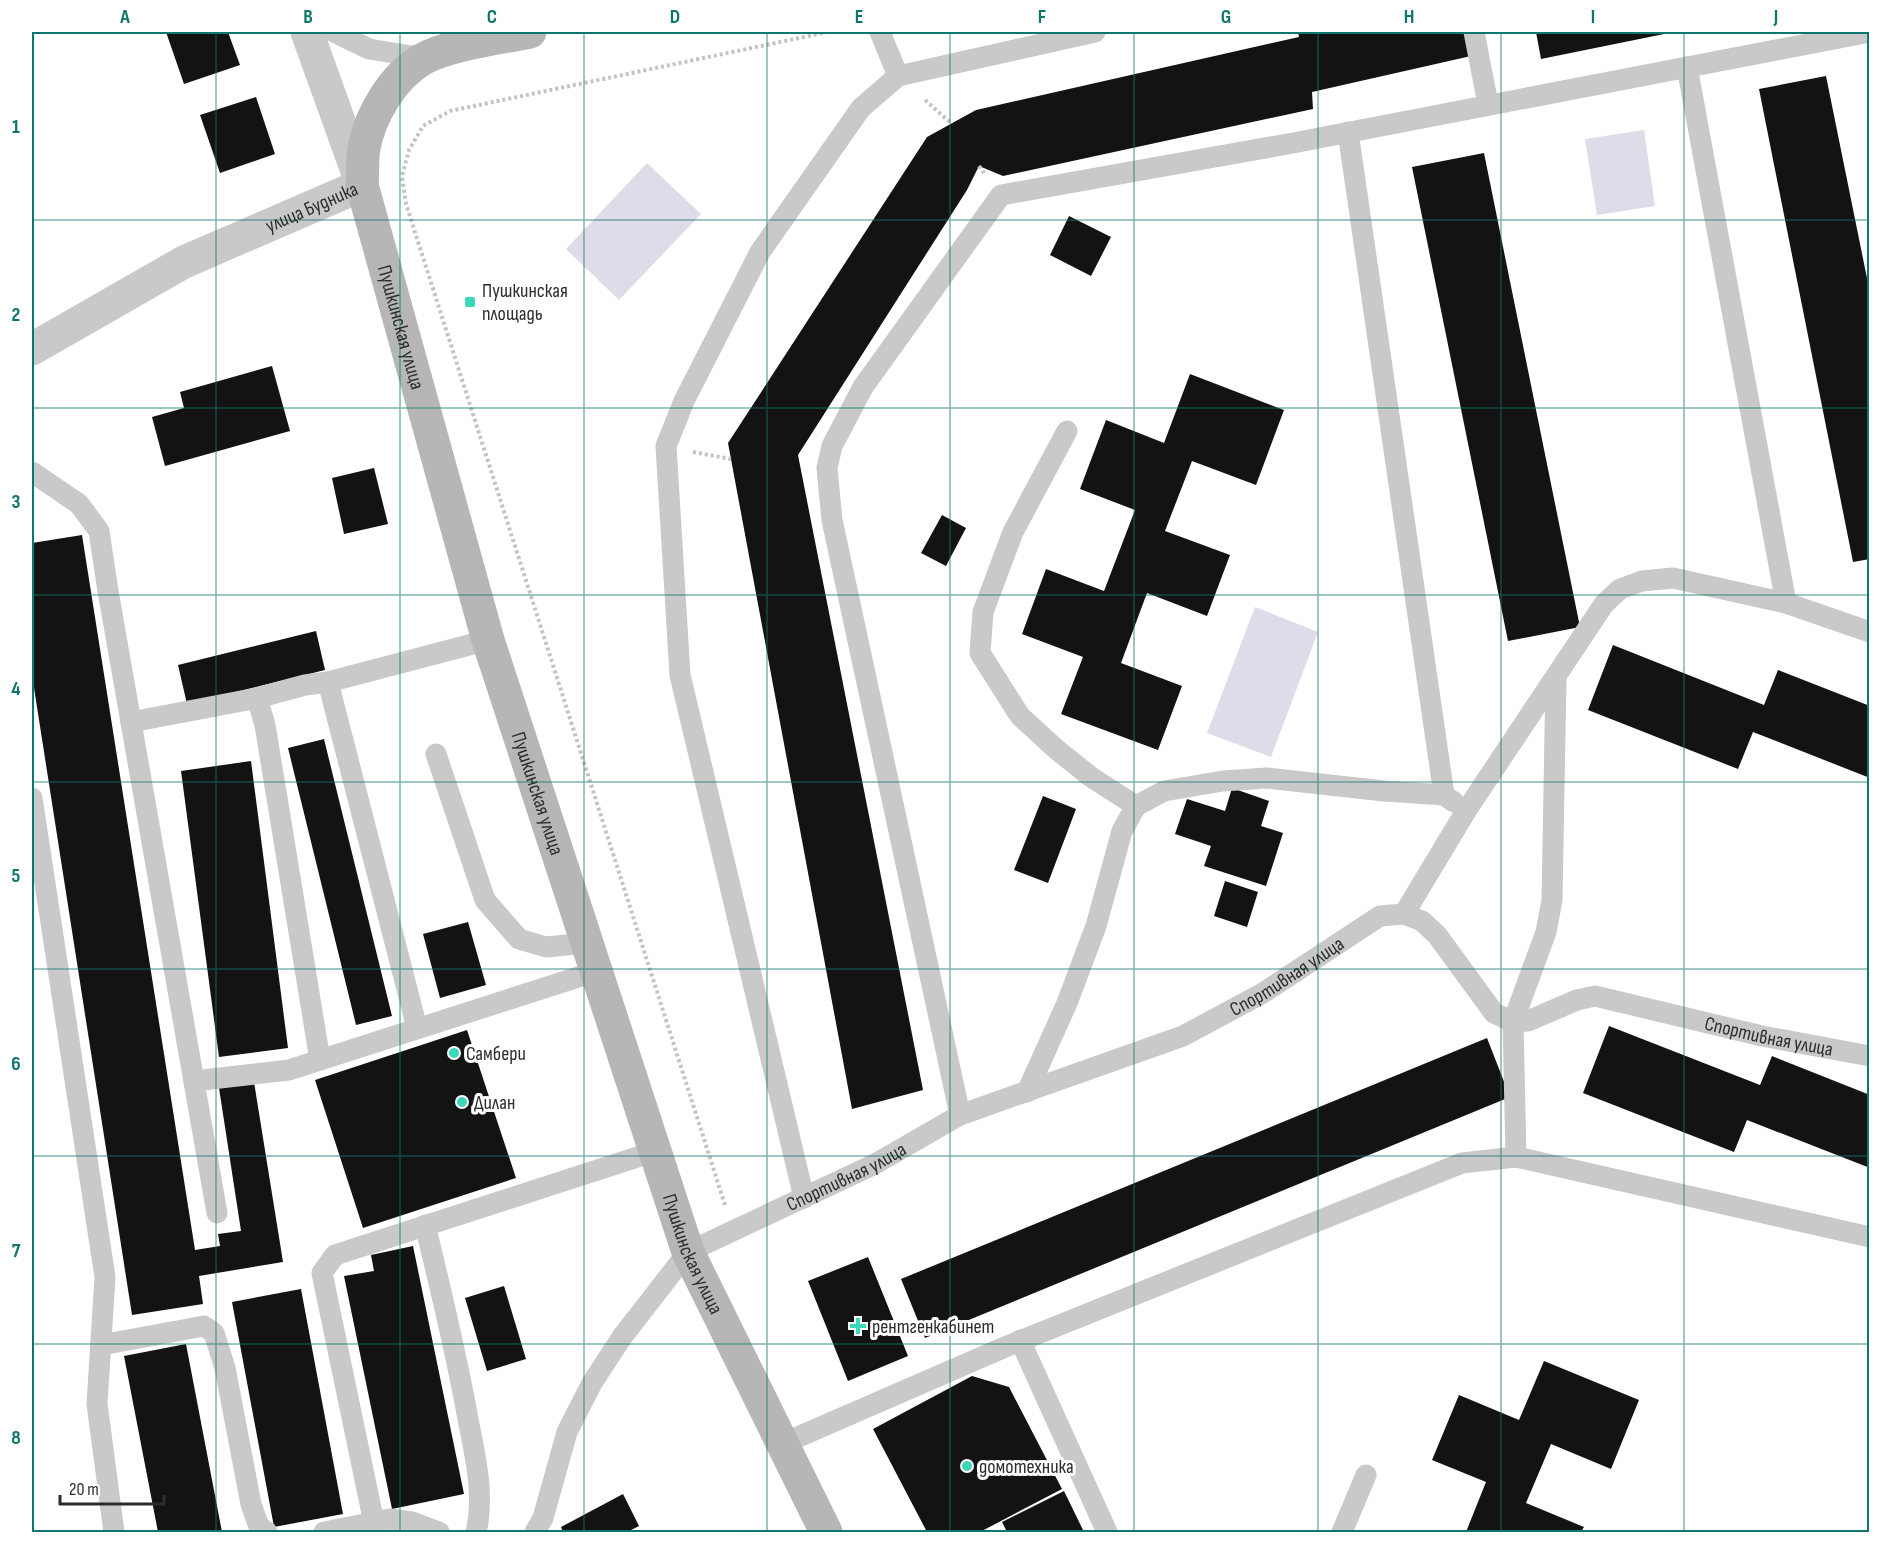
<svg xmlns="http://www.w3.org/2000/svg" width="1901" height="1564" font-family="'Sofia Sans Condensed',sans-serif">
<rect width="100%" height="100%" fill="#fff"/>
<!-- green -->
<path fill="#e0dbe9" d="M 1644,130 L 1655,206 L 1597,215 L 1585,139 Z
M 647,163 L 701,214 L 619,300 L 566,249 Z
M 1255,607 L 1318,632 L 1271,757 L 1207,733 Z"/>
<!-- building -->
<path fill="#131313" d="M 166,32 L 228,32 L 240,65 L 184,84 Z
M 1298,32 L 1465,32 L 1471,56 L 1312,92 L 1313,109 L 1003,176 L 979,166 L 967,190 L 798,455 L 923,1090 L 852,1109 L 728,443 L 927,137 L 976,110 L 1299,37 Z
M 1536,32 L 1669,32 L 1669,33 L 1541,59 Z
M 1826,76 L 1870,293 L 1870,559 L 1853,562 L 1759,89 Z
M 256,97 L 275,154 L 220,173 L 200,115 Z
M 1484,153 L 1580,627 L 1508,641 L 1412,167 Z
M 1069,216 L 1111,237 L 1091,276 L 1050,255 Z
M 272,366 L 290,431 L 165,466 L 152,417 L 184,408 L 180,392 Z
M 1190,374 L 1284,410 L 1256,485 L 1192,461 L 1165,531 L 1230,555 L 1207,616 L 1147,593 L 1121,663 L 1182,686 L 1158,750 L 1061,714 L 1083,657 L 1022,634 L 1046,569 L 1104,591 L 1135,510 L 1080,489 L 1106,420 L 1164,443 Z
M 374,468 L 388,524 L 344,534 L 332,478 Z
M 942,515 L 966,528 L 946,566 L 921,553 Z
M 82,535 L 195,1250 L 220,1246 L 218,1234 L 241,1231 L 219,1088 L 254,1082 L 283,1262 L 199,1276 L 203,1304 L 132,1315 L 32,675 L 32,543 Z
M 316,631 L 325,670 L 187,704 L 178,665 Z
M 1613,645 L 1764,705 L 1778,670 L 1870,706 L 1870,778 L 1753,732 L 1738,769 L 1588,710 Z
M 324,739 L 392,1016 L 356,1025 L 288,748 Z
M 251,761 L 288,1048 L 219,1057 L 181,771 Z
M 1232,788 L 1269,801 L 1261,826 L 1283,833 L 1266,886 L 1204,866 L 1211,846 L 1175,834 L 1187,799 L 1225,811 Z
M 1043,796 L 1076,809 L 1048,883 L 1014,870 Z
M 1225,881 L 1258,892 L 1247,927 L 1214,916 Z
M 468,922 L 486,985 L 440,998 L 423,934 Z
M 1609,1026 L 1760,1085 L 1772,1056 L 1870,1095 L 1870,1168 L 1747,1120 L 1734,1152 L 1583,1093 Z
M 467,1030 L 516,1178 L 363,1228 L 315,1080 Z
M 1487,1038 L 1510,1097 L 925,1338 L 901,1279 Z
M 413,1246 L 464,1494 L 392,1509 L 344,1276 L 374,1271 L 371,1255 Z
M 868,1257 L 908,1356 L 848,1381 L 808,1281 Z
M 504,1286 L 526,1359 L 487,1371 L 465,1298 Z
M 301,1289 L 343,1514 L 274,1527 L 232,1302 Z
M 186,1344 L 222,1532 L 158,1532 L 124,1356 Z
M 1544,1361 L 1639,1400 L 1611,1469 L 1551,1444 L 1526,1503 L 1584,1527 L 1581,1532 L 1466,1532 L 1486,1482 L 1432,1460 L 1459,1395 L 1519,1420 Z
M 972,1376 L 1009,1387 L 1062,1489 L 980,1532 L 927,1532 L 873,1429 Z
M 1064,1491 L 1084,1532 L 1007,1532 L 1002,1522 Z
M 623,1494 L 639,1526 L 627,1532 L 563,1532 L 561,1527 Z"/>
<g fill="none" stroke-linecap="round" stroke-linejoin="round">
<!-- path -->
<path stroke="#c3c3c3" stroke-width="4" stroke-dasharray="3 3" stroke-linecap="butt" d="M 925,100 L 951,123
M 979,166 L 984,173
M 693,452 L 731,459
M 725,1205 L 406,204 L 402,176 L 409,150 L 423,126 L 450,111 L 828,32"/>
<!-- service -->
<g stroke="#c9c9c9" stroke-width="21">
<path d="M 334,32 L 369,49 L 424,58"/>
<path d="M 1474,32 L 1488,104"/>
<path d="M 1687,67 L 1786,603"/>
<path d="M 898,76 L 1095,32"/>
<path d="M 1348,132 L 1444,795"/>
<path d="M 32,472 L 79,504 L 99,531 L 108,591 L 217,1213"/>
<path d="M 328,682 L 417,1028"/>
<path d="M 131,722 L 257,698"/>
<path d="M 436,754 L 485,900 L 519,939 L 546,947 L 587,943"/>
<path d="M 32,798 L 105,1277 L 97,1404 L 114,1532"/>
<path d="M 1136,806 L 1164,791 L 1223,781 L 1267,778 L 1384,791 L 1444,795 L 1454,802"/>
<path d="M 1404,914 L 1466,811 L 1604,604 L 1620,589 L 1642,581 L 1673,578 L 1786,603 L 1870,632"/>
<path d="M 320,1060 L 265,725 L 257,698 L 305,685 L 328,682 L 488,640"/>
<path d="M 194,1081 L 289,1070 L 597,971"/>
<path d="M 1027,1092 L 1067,1003 L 1096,926 L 1122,831 L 1136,806 L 1091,777 L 1056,749 L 1020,716 L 980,653 L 983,612 L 1013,532 L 1067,431"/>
<path d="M 960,1115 L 832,520 L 827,468 L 832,446 L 863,387 L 1001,195 L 1293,143 L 1870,32"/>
<path d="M 1516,1157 L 1513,1022 L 1546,932 L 1552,900 L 1556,678"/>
<path d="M 804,1198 L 680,675 L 666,446 L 684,401 L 760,252 L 861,108 L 898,76 L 880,32"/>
<path d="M 425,1225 C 441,1290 456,1353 468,1419 C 475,1455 485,1496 476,1532"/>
<path d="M 1020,1340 L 1107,1532"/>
<path d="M 101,1345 L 204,1326 L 214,1333 L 225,1368 L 251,1504 L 259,1527 L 267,1532"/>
<path d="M 782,1444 L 1005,1347 L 1462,1163 L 1516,1157 L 1870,1237"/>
<path d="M 374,1523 L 322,1273 L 335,1255 L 656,1151"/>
<path d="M 324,1532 L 390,1519 L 412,1522 L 439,1532"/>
<path id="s1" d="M 535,1532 L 543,1518 L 567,1432 L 592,1383 L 622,1337 L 688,1252 L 875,1164 L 960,1115 L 1183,1036 L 1263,993 L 1380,916 L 1404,914 L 1422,921 L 1437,935 L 1494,1013 L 1513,1022 L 1528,1021 L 1577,1000 L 1595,996 L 1762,1036 L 1870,1056"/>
<path d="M 1342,1532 L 1366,1475"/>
</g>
<!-- minor -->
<path stroke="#c9c9c9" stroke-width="33" d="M 307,32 L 362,185"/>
<!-- tertiary -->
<path stroke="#c9c9c9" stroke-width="33" id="s2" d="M 32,349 L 184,262 L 362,185"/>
<!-- secondary -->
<path stroke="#b6b6b6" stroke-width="33" id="s3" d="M 530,32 C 501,38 447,45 423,59 C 393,76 370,115 364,148 C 362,160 363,173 362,185 L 488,640 L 688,1252 L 826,1532"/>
</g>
<!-- grid -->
<path fill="none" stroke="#0f766e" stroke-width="1.5" stroke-opacity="0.55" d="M 216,32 L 216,1532M 400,32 L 400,1532M 584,32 L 584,1532M 767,32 L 767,1532M 950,32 L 950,1532M 1134,32 L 1134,1532M 1318,32 L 1318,1532M 1501,32 L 1501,1532M 1684,32 L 1684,1532M 32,220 L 1870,220M 32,408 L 1870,408M 32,595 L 1870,595M 32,782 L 1870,782M 32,969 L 1870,969M 32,1156 L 1870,1156M 32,1344 L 1870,1344"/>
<!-- markers -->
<g fill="#3ad8b8" stroke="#fff" stroke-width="2">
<rect x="464" y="296" width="12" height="12" rx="3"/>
<circle cx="454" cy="1053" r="6"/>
<circle cx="462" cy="1102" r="6"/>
<path d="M855 1317h6v6h6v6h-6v6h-6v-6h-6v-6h6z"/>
<circle cx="967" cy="1466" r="6"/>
</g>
<g text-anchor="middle" stroke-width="6" stroke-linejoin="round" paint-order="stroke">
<!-- street labels -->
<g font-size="20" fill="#2c2c2c" stroke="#fff">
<text dy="7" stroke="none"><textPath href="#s2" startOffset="314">улица Будника</textPath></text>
<text dy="7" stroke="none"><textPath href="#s3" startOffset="405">Пушкинская улица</textPath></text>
<text dy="7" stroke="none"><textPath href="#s3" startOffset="891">Пушкинская улица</textPath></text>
<text dy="7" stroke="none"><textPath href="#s1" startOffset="984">Спортивная улица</textPath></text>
<text dy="7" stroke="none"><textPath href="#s1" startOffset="1542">Спортивная улица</textPath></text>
<text dy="7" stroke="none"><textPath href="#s1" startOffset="498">Спортивная улица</textPath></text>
<text dy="7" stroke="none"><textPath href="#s3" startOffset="1377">Пушкинская улица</textPath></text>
</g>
<!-- poi labels -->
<g font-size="20" fill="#2c2c2c" stroke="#fff" text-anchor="start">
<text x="482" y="297">Пушкинская<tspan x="482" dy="23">площадь</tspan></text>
<text x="466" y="1060">Самбери</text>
<text x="474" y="1109">Дилан</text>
<text x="872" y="1333">рентгенкабинет</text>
<text x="979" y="1473">домотехника</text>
</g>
</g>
<!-- border -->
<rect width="1901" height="1564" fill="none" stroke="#ffffff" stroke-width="66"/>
<!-- scale -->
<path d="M60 1495v9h104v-9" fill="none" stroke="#2c2c2c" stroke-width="3"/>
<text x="69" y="1495" font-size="18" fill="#2c2c2c" stroke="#ffffff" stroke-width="4.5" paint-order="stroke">20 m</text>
<rect x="33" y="33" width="1835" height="1498" fill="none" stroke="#0f766e" stroke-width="2"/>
<g font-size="20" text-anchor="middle" font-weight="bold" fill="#0f766e">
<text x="125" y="23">A</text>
<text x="308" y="23">B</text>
<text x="492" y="23">C</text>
<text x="675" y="23">D</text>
<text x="859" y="23">E</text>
<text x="1042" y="23">F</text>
<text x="1226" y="23">G</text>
<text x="1409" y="23">H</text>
<text x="1593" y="23">I</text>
<text x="1776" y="23">J</text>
<text x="16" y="133">1</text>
<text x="16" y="321">2</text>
<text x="16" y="508">3</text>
<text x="16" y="695">4</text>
<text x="16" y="882">5</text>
<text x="16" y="1070">6</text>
<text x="16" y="1257">7</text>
<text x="16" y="1444">8</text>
</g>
</svg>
